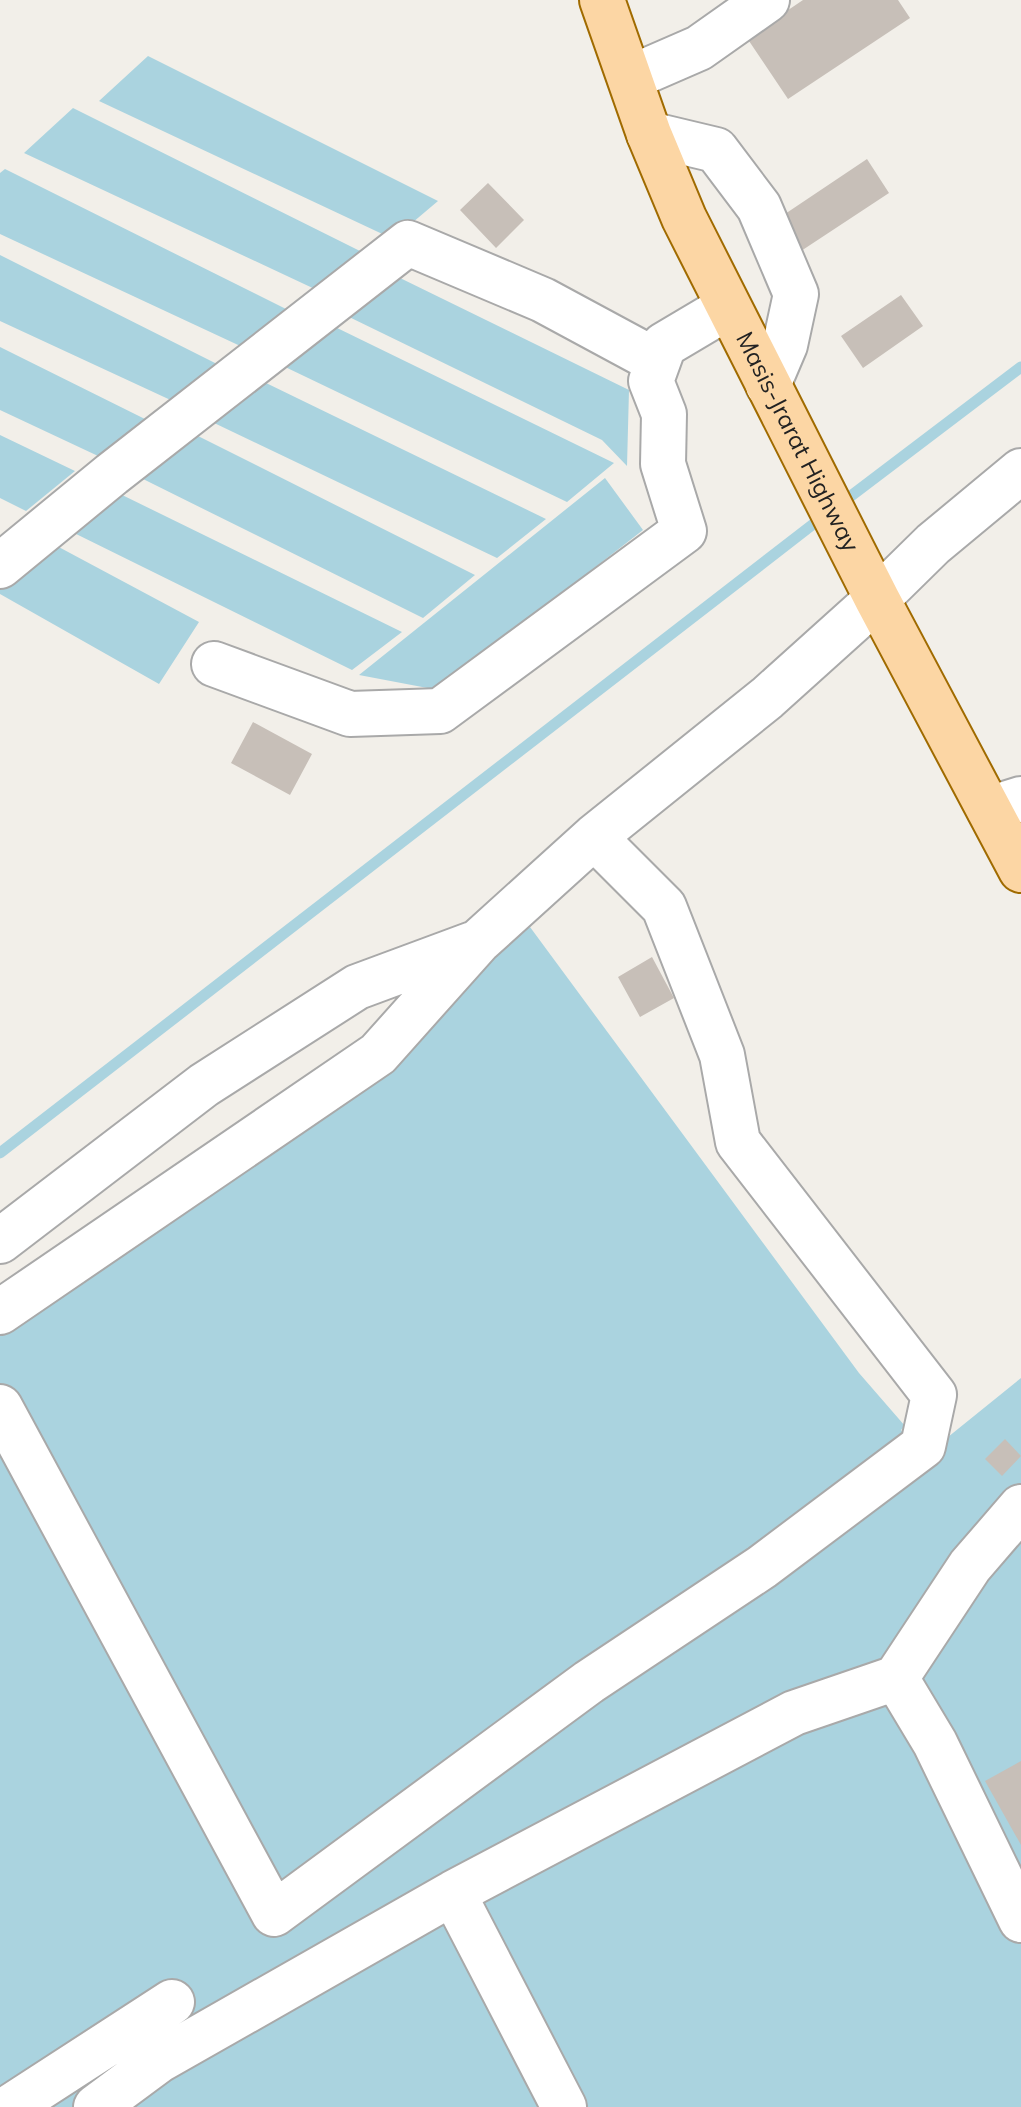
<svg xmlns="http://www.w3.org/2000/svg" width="1021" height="2107" font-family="Mulish,sans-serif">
<rect width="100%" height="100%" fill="#f2efe9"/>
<!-- water -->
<path fill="#aad3df" d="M 148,56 L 438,201 L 393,239 L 99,101 Z
M 73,108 L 364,253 L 319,291 L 24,153 Z
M 5,169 L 296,314 L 251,351 L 0,234 L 0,173 Z
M 0,255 L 221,366 L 177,403 L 0,321 Z
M 398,277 L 629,390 L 627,466 L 602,440 L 345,315 Z
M 331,325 L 614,463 L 567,502 L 281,365 Z
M 0,347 L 157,425 L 113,463 L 0,410 Z
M 264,382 L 546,519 L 497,558 L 210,421 Z
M 194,434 L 475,575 L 423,618 L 137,476 Z
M 0,435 L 75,471 L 26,511 L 0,498 Z
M 605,478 L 643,530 L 438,690 L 359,675 Z
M 114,491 L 402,632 L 352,670 L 68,530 Z
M 55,545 L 199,622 L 159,684 L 0,594 L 0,588 Z
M 530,927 L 859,1373 L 905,1426 L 901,1430 L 922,1458 L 1021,1378 L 1021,2107 L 0,2107 L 0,1302 Z"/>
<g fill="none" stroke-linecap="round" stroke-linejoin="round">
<!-- stream -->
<path stroke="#aad3df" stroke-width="11" d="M 839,505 L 1021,367
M 0,1153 L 825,515"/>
</g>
<!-- building -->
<path fill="#c7bfb8" d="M 803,0 L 898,0 L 910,18 L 788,99 L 747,38 Z
M 867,159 L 889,193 L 801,251 L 779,218 Z
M 488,183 L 524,220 L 496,248 L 460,210 Z
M 901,295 L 923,326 L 863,368 L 841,336 Z
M 253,722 L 312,754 L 290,795 L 231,763 Z
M 652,957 L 674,998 L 640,1017 L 618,977 Z
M 1005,1439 L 1021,1456 L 1002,1476 L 985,1459 Z
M 1021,1761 L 1021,1845 L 985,1781 Z"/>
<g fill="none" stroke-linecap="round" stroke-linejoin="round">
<!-- minor casing -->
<g stroke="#a9a9a9" stroke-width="48">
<path id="minor" d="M 630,78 L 699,48 L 767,0
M 649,134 L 716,150 L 759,207 L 796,294 L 785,345 L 768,385
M 0,566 L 112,474 L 408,243 L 543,300 L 658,362
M 214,664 L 350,714 L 440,711 L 684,531 L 663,464 L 664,414 L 651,381 L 664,345 L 728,307
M 989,809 L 1021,799
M 0,1241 L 204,1085 L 357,987 L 473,944
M 0,1312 L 378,1054 L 478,942 L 594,837 L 767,698 L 877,599 L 933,544 L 1021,471
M 0,1407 L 274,1914 L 589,1682 L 762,1567 L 923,1446 L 934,1395 L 738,1142 L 722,1055 L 664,907 L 594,837
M 1021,1507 L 970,1566 L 896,1678 L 935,1743 L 1021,1920
M 453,1893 L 564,2107
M 10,2107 L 172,2002
M 96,2107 L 158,2061 L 453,1893 L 794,1713 L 896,1678"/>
</g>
<!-- major casing -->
<g stroke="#a06b00" stroke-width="48">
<g id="major">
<path id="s1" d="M 602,0 L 649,134 L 684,218 L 877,599 L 1021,870"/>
</g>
</g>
<!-- minor -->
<use href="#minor" stroke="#fff" stroke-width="44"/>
<!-- major -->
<use href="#major" stroke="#fcd6a4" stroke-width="44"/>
</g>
<g text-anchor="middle" stroke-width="6" stroke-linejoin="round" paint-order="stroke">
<!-- street labels -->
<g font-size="24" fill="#222" stroke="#fff">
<text dy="8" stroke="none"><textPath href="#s1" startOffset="484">Masis-Jrarat Highway</textPath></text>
</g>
</g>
</svg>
